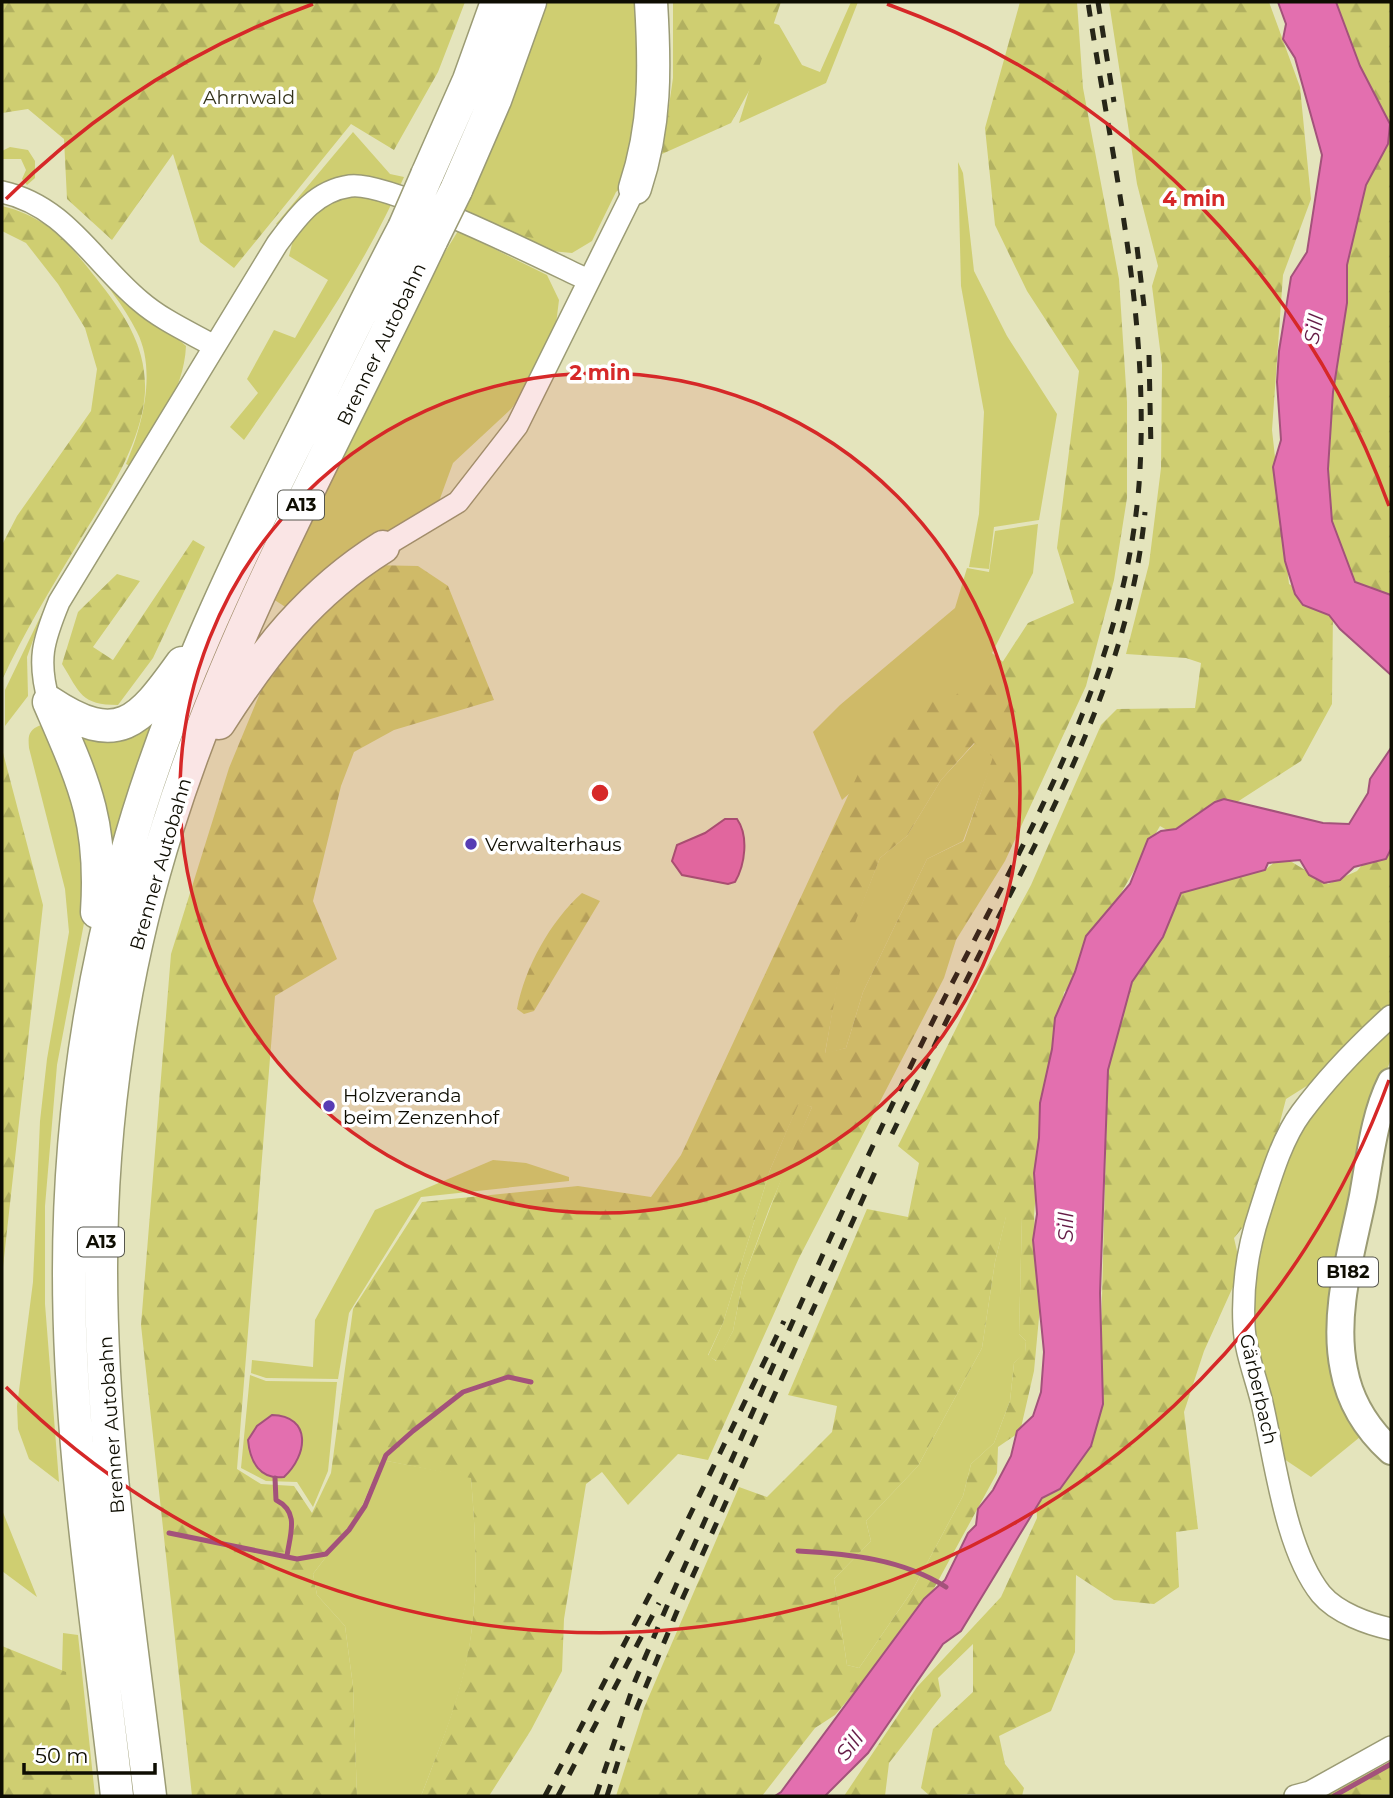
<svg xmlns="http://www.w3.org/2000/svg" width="1393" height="1798" font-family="Montserrat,sans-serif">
<defs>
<pattern id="forest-firs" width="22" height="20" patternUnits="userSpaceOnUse" patternTransform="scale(1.75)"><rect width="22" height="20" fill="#cfce71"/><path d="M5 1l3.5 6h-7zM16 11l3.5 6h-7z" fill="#b1b060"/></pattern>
</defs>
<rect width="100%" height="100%" fill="#e4e4bc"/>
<!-- grass -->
<path fill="#cfce71" d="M 544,2 L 667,2 L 664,123 L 627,183 L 616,192 L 592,241 L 572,253 L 551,251 L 462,215 Z
M 851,2 L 858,2 L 826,83 L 739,123 L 770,22 L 779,25 L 802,65 L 820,72 Z
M 353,132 L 390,174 L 404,177 C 362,272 303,355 244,440 L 230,427 L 258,393 L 247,379 L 274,330 L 295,338 L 328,280 L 289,256 L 294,236 L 276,224 Z
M 10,147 L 28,150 L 35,161 L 35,178 L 27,185 L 22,179 L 26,170 L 21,159 L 2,159 L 2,151 Z
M 958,162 L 963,173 L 974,271 L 1007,336 L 1057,414 L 1039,520 L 994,527 L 989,569 L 969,567 L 979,514 L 984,412 L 961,286 Z
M 458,231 L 547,275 L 559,300 L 556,324 L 543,355 L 530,384 L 511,409 L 453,463 L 438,504 L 290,610 L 270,597 L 432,273 Z
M 88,260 L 186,346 C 184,392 154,429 130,466 L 126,464 C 142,427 157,371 137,332 C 124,306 105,283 88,260 Z
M 1038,524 L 1033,573 L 992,653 L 1008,666 L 968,728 L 904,745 L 842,800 L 813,732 L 840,705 L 955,608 L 967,568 L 989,572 L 995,531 Z
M 45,607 L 27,657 L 28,696 L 5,726 L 5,690 Z
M 160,708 L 106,882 L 64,720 Z
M 41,725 L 51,730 L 75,779 L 89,897 L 57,1065 L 45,1206 L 45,1304 L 59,1482 L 29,1459 L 18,1429 L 17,1406 L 33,1282 L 40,1121 L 47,1059 L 69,932 L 65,889 L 29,748 C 28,736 28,730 41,725 Z
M 975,743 L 994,757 L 963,841 L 927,859 L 863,992 L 846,1048 L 825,1054 L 842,954 L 880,858 L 907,836 L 941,780 Z
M 1391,1020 L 1391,1059 L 1372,1109 L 1343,1246 L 1360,1437 L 1311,1477 L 1278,1455 L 1249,1334 L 1256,1242 L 1295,1131 Z
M 799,1102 L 812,1107 L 769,1209 L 743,1280 L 733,1331 L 717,1361 L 708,1356 L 723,1323 L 770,1170 Z
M 493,1160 L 526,1163 L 569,1177 L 569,1181 L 421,1197 L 349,1313 L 338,1379 L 266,1378 L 251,1373 L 252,1360 L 313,1367 L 315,1320 L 375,1210 Z
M 1006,1216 L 1022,1217 L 1019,1334 L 1026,1341 L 1025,1353 L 1014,1363 L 1010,1401 L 994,1443 L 971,1464 L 963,1496 L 912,1591 L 859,1668 L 847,1665 L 834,1579 L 871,1541 L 866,1521 L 918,1466 L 982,1348 L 995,1262 Z
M 250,1375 L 266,1381 L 337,1382 L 328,1471 L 313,1507 L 297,1482 L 266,1481 L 241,1468 Z
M 382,1460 L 471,1477 C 475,1527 478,1577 472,1627 C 466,1686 442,1742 421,1796 L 357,1796 L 353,1686 L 345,1626 L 317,1595 L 313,1574 L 358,1515 Z
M 2,1510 L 37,1597 L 2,1571 Z
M 63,1633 L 78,1635 L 95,1796 L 75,1796 L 62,1671 Z"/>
<!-- forest -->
<path fill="url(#forest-firs)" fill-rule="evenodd" d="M 2,2 L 465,2 L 438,72 L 394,150 L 351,124 L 234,268 L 200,242 L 173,154 L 112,240 L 67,199 L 64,139 L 28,109 L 2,113 Z
M 673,2 L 781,2 L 754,82 L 731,123 L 662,154 L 673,78 Z
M 1020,2 L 1077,2 L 1083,88 L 1119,279 L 1127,402 L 1127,498 L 1114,580 L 1086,686 L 1005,861 L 956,940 L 944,978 L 799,1258 L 708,1460 L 678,1454 L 628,1505 L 602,1472 L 586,1484 L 564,1619 L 562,1671 L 531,1730 L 489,1796 L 421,1796 C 442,1742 465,1686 472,1627 C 478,1577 475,1527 471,1478 L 382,1460 L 358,1515 L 313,1574 L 317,1595 L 345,1626 L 353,1686 L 357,1796 L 192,1796 L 141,1325 L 171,954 L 229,768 L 284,635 L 371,565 L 418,566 L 448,586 L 494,700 L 394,730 L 354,752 L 341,786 L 313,901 L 337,959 L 275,996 L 237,1469 L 261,1484 L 294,1486 L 312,1513 L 331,1473 L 353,1309 L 422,1202 L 578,1186 L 651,1197 L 681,1155 L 865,759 L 927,698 L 946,705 L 959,692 L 987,686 L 1028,623 L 1074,603 L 1057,548 L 1079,371 L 1027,291 L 995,225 L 985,128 ZM 974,743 L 993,757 L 964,841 L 927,859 L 863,992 L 846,1048 L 825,1053 L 843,954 L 880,858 L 907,836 L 941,780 ZM 799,1103 L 812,1107 L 786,1166 L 743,1280 L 733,1331 L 716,1361 L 708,1355 L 723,1323 L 770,1170 Z
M 1109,2 L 1269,2 L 1300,87 L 1311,199 L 1283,275 L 1272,430 L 1289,584 L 1333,608 L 1332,704 L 1301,761 L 1234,804 L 1174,834 L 1160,826 L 1121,893 L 1093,966 L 1064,992 L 1043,1105 L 1034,1216 L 1041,1296 L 1034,1371 L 1020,1432 L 998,1447 L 997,1473 L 926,1603 L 896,1644 L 835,1715 L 815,1728 L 762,1796 L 616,1796 L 644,1708 L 739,1487 L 767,1497 L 832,1432 L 837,1406 L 788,1395 L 867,1209 L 908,1217 L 919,1163 L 898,1146 L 982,976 L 1031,885 L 1101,725 L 1117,709 L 1195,708 L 1201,663 L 1186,658 L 1126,654 L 1149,564 L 1161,468 L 1162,365 L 1152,286 L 1158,266 L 1137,184 ZM 1006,1217 L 1022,1217 L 1019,1334 L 1026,1341 L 1025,1352 L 1014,1363 L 1010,1401 L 994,1443 L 971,1464 L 963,1496 L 912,1591 L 859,1668 L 847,1665 L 834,1579 L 871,1541 L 866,1521 L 918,1466 L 982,1348 L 995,1262 Z
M 1330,2 L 1391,2 L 1391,595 L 1355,582 L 1332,521 L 1328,469 L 1333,392 L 1347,303 Z
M 479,183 L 494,184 L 507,193 L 539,230 L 540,239 L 516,235 L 468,208 Z
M 2,206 C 47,217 68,242 96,278 C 123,312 147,346 145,392 C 142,447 101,504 74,550 C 48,593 23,635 2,680 L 2,545 L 17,516 L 91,411 L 97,369 L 85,328 L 58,284 L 26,243 L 2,231 Z
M 193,540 L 205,547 L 153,658 L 118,705 C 81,705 80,693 62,664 L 78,612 L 117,574 L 140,581 L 93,647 L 113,660 Z
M 2,749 L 43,905 L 2,1276 Z
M 1391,831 L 1391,1008 L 1313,1082 L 1286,1099 L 1257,1210 L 1234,1238 L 1241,1269 L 1204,1351 L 1184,1412 L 1198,1529 L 1176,1532 L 1179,1587 L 1154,1604 L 1114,1600 L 1076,1575 L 1075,1652 L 1051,1711 L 999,1736 L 1005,1764 L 1024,1788 L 1022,1796 L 971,1794 L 930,1796 L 921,1788 L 933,1729 L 973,1692 L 973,1644 L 938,1678 L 941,1696 L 889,1763 L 885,1796 L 844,1796 L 917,1687 L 1001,1597 L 1037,1518 L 1035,1481 L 1100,1372 L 1108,1070 L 1132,982 L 1152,937 L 1163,937 L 1181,892 L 1265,870 L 1282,856 L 1328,884 L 1357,871 Z
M 582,893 L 600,901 L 534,1011 L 524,1014 L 517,1009 C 525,967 550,922 582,893 Z
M 2,1646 L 66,1672 L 79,1796 L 2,1796 Z
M 1391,1761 L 1391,1794 L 1326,1796 Z"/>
<!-- water -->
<path fill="#e36faf" stroke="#a3527b" stroke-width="2" d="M 1278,2 L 1336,2 L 1360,66 L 1390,124 L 1388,144 L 1366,185 L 1347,265 L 1347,303 L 1333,392 L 1328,469 L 1332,521 L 1355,582 L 1391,595 L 1391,675 L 1340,629 L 1329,615 L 1303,605 L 1295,594 L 1285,561 L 1273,467 L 1281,440 L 1277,382 L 1279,351 L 1291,277 L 1307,252 L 1322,155 L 1295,58 L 1283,39 L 1286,24 Z
M 1391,748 L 1391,849 L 1386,859 L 1354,867 L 1340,880 L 1324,883 L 1309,875 L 1300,860 L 1268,863 L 1265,870 L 1181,893 L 1163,937 L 1132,982 L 1108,1070 L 1100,1293 L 1103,1404 L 1091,1446 L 1060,1489 L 1042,1498 L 961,1631 L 943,1644 L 868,1753 L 825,1796 L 775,1796 L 781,1792 L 924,1599 L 945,1580 L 968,1533 L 976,1525 L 978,1509 L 993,1490 L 1011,1456 L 1017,1431 L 1033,1416 L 1041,1392 L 1044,1352 L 1033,1240 L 1037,1214 L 1034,1173 L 1039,1138 L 1040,1103 L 1052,1049 L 1055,1018 L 1075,972 L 1086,936 L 1130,884 L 1148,839 L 1161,831 L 1176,829 L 1215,802 L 1224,799 L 1323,823 L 1349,824 L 1368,793 L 1370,779 Z
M 725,819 L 737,819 C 749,836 745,865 735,882 L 728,884 L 682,875 L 672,861 L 677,845 L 705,833 Z
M 272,1415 C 312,1416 308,1455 284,1477 C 260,1480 250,1462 248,1440 L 257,1426 Z"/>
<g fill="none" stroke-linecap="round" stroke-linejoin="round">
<!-- stream -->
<path stroke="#a3527b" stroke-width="5" d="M 275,1478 L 276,1500 C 300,1512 290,1534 287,1556
M 169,1533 L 297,1559 L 326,1554 L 349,1530 L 365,1506 L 386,1455 L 413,1431 L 463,1392 L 508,1377 L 531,1382
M 798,1551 C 850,1554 902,1559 946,1587
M 1334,1796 L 1391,1764"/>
<!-- minor casing -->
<g stroke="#9b9b74" stroke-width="24">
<path id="minor" d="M 2,192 C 66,206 93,262 140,301 C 162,320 189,332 214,346
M 383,547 L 458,502 L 517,426 L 635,188
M 49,702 C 37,660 43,641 59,602 L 277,244 C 297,217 315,191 350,186 C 387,180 545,260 588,280
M 1391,1016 C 1359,1045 1327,1078 1301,1113 C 1281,1140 1270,1180 1260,1211 C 1248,1247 1242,1287 1244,1326 C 1245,1351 1256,1378 1262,1403 C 1275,1459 1285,1549 1321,1594 C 1337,1613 1368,1624 1391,1629
M 1295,1796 L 1310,1792 L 1391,1747"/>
</g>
<!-- major casing -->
<g stroke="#9b9b74" stroke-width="30">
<path id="major" d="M 1391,1082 C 1374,1116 1370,1158 1363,1196 C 1352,1251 1332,1313 1344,1370 C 1350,1402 1367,1429 1391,1451"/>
</g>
<!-- highway casing -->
<g stroke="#9b9b74" stroke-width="35">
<path id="highway" d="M 427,175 L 469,80 L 497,2
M 635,188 C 656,125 655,67 651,2
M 456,190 L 495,100 L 530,2
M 49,702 C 84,783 103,821 97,912
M 49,702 C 118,748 139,723 182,663
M 219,723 C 264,652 311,592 383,547
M 117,1796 C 98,1623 69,1448 69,1273 C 69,1133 88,993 125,859 C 166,708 234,566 304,427 C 337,361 369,294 404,228
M 150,1796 C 129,1621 101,1445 101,1268 C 101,1120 123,967 168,826 C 233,620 340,434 432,239"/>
</g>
<!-- minor -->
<use href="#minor" stroke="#fff" stroke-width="21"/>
<!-- major -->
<use href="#major" stroke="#fff" stroke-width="26"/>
<!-- highway -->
<use href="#highway" stroke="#fff" stroke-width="32"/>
<!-- rail -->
<path stroke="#272618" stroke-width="5" stroke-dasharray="12 12" stroke-linecap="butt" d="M 1098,2 L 1114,102
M 1137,247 L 1144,306
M 1149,355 L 1151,449
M 892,1134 C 926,1064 959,993 995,924 C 1062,793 1131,661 1145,512
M 636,1710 L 680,1604 L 875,1172
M 545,1796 L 672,1552 L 784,1321
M 558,1796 L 659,1603
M 596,1796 L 635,1681 L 670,1599 C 755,1409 836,1217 928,1031 C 1015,855 1123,685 1139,485 C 1151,323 1112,161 1088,2
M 607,1796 L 623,1746"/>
<!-- highway-bridge casing -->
<g stroke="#9b9b74" stroke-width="35" stroke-linecap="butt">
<path id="highway-bridge" d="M 404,228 L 427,175
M 432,239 L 456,190"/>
</g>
<!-- highway-bridge -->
<use href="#highway-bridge" stroke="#fff" stroke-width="32"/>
</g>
<!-- distance rings -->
<circle cx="600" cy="793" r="420" fill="#d62828" fill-opacity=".12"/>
<g fill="none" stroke="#d62828" stroke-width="3.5">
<circle cx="600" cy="793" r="420"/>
<path d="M1389 1080A840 840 0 0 1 6 1387M6 199A840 840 0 0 1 313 4M887 4A840 840 0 0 1 1389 506"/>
</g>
<!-- markers -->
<g fill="#573cb4" stroke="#fff" stroke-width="2.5">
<circle cx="471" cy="844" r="7"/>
<circle cx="329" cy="1106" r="7"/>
</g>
<g text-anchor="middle" stroke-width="7" stroke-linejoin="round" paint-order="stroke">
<!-- shield labels -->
<g fill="#fff" stroke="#56564e" stroke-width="2">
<rect x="278" y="490.5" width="46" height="29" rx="5"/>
<rect x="78" y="1227.5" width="46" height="29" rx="5"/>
<rect x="1318" y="1257.5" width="60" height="29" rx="5"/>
</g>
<g font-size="18" font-weight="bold" fill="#0e0d02">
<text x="301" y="511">A13</text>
<text x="101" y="1248">A13</text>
<text x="1348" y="1278">B182</text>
</g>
<!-- park labels -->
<g font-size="19" fill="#33321b" stroke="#fff">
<text x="249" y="104">Ahrnwald</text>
</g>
<!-- street labels -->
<g font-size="19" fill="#0e0d02" stroke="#fff">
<text transform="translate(381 344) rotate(-64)" y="7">Brenner Autobahn</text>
<text transform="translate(160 864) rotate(-74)" y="7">Brenner Autobahn</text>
<text transform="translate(1259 1389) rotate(77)" y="7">Gärberbach</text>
<text transform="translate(111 1425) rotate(-94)" y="7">Brenner Autobahn</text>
</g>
<!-- poi labels -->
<g font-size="19" fill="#0e0d02" stroke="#fff" text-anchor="start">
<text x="485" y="851">Verwalterhaus</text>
<text x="343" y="1102">Holzveranda<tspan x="343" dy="22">beim Zenzenhof</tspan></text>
</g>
<!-- water labels -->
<g font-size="21" font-style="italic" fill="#641b46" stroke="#fff">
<text transform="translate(1314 329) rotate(-79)" y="7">Sill</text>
<text transform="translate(1066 1227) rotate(-89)" y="7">Sill</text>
<text transform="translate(850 1746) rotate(-52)" y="7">Sill</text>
</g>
</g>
<circle cx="600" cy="793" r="10" fill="#d62828" stroke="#fff" stroke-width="3.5"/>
<g font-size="21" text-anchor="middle" font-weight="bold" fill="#d62828" stroke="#fff" stroke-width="7" stroke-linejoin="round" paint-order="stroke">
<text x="1194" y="206">4 min</text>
<text x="600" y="380">2 min</text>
</g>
<!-- border -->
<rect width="1393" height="1798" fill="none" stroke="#0e0d02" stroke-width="7"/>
<!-- scale -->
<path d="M24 1763v10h131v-10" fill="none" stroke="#0e0d02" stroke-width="3.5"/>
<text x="35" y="1763" font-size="21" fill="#0e0d02" stroke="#ffffff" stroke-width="5" paint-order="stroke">50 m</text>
</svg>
